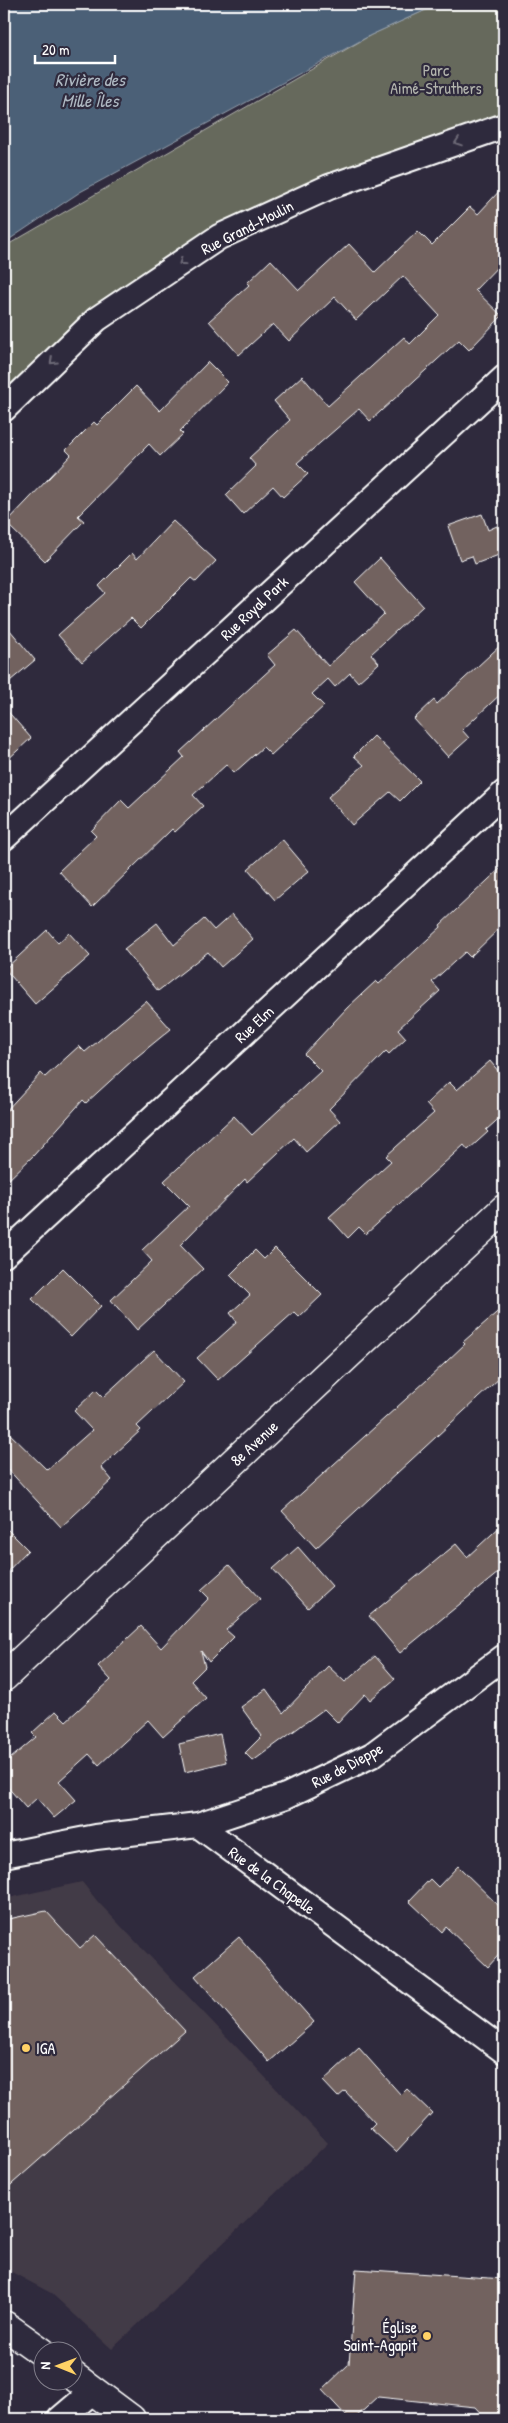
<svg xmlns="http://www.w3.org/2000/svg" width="508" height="2423" font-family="'Patrick Hand',sans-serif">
<rect width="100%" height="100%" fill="#2f2a3d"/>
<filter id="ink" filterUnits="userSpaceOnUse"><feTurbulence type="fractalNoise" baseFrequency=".02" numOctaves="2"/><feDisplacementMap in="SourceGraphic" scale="10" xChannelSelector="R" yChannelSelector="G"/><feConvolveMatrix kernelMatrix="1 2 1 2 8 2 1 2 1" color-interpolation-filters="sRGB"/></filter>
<g filter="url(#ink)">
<!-- built -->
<path fill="#433b47" d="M 82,1882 L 98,1902 L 328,2143 L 112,2349 L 51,2293 L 4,2268 L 4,1899 Z"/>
<!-- green -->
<path fill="#66695b" stroke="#b2b4ad" d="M 439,4 L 504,4 L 504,126 L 329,187 L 90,326 L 4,409 L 4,247 L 371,35 Z"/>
<!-- water -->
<path fill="#4c6177" stroke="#94a0ad" d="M 4,4 L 439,4 L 371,35 L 80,192 L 4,243 Z"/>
<!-- building -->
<path fill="#72625f" stroke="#fff" d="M 504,186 L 504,260 L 475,290 L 502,316 L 469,350 L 459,340 L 370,421 L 359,409 L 297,463 L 308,474 L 283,497 L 273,486 L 243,514 L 226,495 L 256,466 L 249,458 L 290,420 L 274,401 L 302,376 L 328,406 L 404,337 L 410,344 L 439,315 L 403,276 L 356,320 L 335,297 L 289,341 L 273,324 L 239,355 L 209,321 L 249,285 L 247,283 L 271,260 L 299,290 L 349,244 L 375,272 L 418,231 L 432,245 L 470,207 L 478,214 Z
M 208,362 L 228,382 L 180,431 L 183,434 L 160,456 L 149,444 L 78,516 L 84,521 L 45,561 L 6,523 L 71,455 L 66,450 L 94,422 L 97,425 L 136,386 L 160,411 Z
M 482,514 L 488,530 L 497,526 L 504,545 L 504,553 L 475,564 L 472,556 L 460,560 L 448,526 Z
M 173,521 L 216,561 L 196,582 L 191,578 L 141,628 L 131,618 L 82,662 L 58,635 L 105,593 L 99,586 L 132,553 L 137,559 Z
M 380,558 L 423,606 L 371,654 L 379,663 L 358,682 L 350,673 L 335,687 L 328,679 L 312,694 L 324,706 L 271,755 L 263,747 L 234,773 L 226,765 L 193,795 L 203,806 L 175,832 L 172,829 L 92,907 L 59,871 L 96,836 L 91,831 L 121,800 L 129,808 L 184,757 L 180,752 L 275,665 L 267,655 L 296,630 L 328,666 L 363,634 L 384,614 L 355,582 Z
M 4,623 L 35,660 L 4,686 Z
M 504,642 L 504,691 L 462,730 L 469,738 L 448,757 L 414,719 L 434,700 L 437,704 Z
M 4,707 L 31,738 L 4,763 Z
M 374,736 L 420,781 L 400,801 L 390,792 L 352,825 L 328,797 L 364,765 L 354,756 Z
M 282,839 L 309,871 L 275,900 L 248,869 Z
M 504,865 L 504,924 L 470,957 L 465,952 L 432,982 L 440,991 L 398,1029 L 406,1038 L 389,1054 L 386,1051 L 329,1109 L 340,1121 L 306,1152 L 294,1138 L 247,1182 L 245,1179 L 180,1245 L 203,1269 L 137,1330 L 111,1300 L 152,1261 L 142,1250 L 189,1206 L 164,1181 L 234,1116 L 252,1135 L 321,1071 L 304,1054 L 347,1008 L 376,981 L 379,984 L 441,927 L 440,925 Z
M 232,914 L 253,939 L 221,967 L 208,952 L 158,991 L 124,949 L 157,923 L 174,945 L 204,919 L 214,930 Z
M 47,930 L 58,943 L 69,933 L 90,956 L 35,1004 L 5,969 Z
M 146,1001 L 171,1029 L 133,1060 L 86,1103 L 83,1100 L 34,1155 L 4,1184 L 4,1113 L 41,1073 L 45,1077 L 79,1046 L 85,1052 Z
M 490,1061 L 504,1078 L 504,1114 L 486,1130 L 488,1132 L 468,1150 L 464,1145 L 366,1234 L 359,1227 L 348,1238 L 329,1217 L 391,1161 L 386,1156 L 434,1113 L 426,1104 L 449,1082 L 457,1090 Z
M 275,1248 L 322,1295 L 299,1317 L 294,1312 L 218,1380 L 197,1358 L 237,1322 L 230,1313 L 250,1295 L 230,1275 L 255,1250 L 264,1259 Z
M 63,1268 L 101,1306 L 71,1337 L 32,1299 Z
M 504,1306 L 504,1374 L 316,1548 L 282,1511 L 427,1380 L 465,1344 L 463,1342 Z
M 154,1350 L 184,1382 L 137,1426 L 141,1430 L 101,1467 L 112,1480 L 61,1527 L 4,1465 L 4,1428 L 47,1470 L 92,1430 L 74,1411 L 96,1390 L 103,1397 Z
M 504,1523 L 504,1568 L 400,1653 L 369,1616 L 456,1544 L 467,1557 Z
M 4,1526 L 28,1550 L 4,1575 Z
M 298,1547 L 332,1586 L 308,1608 L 273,1569 Z
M 229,1565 L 260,1599 L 226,1630 L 234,1637 L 209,1662 L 201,1651 L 205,1667 L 191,1681 L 206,1698 L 163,1737 L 148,1720 L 99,1765 L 89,1754 L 59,1781 L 76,1800 L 54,1818 L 37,1798 L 26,1808 L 4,1783 L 4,1764 L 36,1737 L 32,1733 L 56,1711 L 66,1721 L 111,1680 L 98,1666 L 141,1626 L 161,1648 L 209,1598 L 201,1590 Z
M 375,1656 L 395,1679 L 370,1700 L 365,1694 L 338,1723 L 324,1709 L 253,1761 L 245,1753 L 262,1736 L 241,1707 L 266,1689 L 283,1713 L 328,1666 L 345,1682 Z
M 220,1734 L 226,1762 L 185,1772 L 179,1744 Z
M 458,1866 L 504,1911 L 504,1949 L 488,1967 L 446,1927 L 442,1932 L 409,1901 L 430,1879 L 438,1887 Z
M 46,1911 L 80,1948 L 95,1935 L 185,2031 L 4,2191 L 4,1920 Z
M 239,1937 L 314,2022 L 269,2062 L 195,1976 Z
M 359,2048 L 401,2095 L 407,2089 L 432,2113 L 396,2152 L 370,2128 L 375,2123 L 345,2091 L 338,2097 L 323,2081 Z
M 356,2269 L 504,2279 L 499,2392 L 504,2398 L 504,2419 L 486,2419 L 475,2407 L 378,2397 L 354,2419 L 349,2419 L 322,2390 L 349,2364 Z"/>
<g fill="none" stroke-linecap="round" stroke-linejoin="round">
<!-- minor casing -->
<g stroke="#fff" stroke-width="28">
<path id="minor" d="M 4,409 L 97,319 L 219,237 L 329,187 L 504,126
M 4,838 L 504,378
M 4,1255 L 504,793
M 198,1825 L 504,2051
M 4,1855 L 96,1837 L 198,1825 L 286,1796 L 372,1755 L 504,1657
M 60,2419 L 93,2391"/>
</g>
<!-- tertiary casing -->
<g stroke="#fff" stroke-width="31">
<path id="tertiary" d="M 4,1677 L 504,1209"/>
</g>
<!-- secondary casing -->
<g stroke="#fff" stroke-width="31">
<path id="secondary" d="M 4,2325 L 42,2352
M 72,2375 L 131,2419"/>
</g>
<!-- minor -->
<use href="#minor" stroke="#2f2a3d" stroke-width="24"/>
<!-- tertiary -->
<use href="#tertiary" stroke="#2f2a3d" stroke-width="28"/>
<!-- secondary -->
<use href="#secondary" stroke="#2f2a3d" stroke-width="28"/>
</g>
<!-- one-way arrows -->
<defs><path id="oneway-chevron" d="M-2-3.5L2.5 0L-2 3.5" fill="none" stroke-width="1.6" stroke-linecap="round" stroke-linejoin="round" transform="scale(1.25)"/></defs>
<g stroke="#6d6a77">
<use href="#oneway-chevron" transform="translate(458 142) rotate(161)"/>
<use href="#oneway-chevron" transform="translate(182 262) rotate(146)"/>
<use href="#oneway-chevron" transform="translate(53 361) rotate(137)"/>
</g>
</g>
<!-- markers -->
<g fill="#ffd166" stroke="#2f2a3d" stroke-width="2">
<circle cx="26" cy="2048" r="5"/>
<circle cx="427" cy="2336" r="5"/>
</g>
<g text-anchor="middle" stroke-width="4.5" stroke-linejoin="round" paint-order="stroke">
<!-- park labels -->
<g font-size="16" fill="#b2b4ad" stroke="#2f2a3d">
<text x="436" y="76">Parc<tspan x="436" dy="18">Aimé-Struthers</tspan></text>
</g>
<!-- street labels -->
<g font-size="16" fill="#fff" stroke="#2f2a3d">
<text transform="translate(247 227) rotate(-27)" y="6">Rue Grand-Moulin</text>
<text transform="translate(254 608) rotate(-43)" y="6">Rue Royal Park</text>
<text transform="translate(254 1024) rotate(-43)" y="6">Rue Elm</text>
<text transform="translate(254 1443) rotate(-43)" y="6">8e Avenue</text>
<text transform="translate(347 1765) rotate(-28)" y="6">Rue de Dieppe</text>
<text transform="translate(272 1880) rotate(36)" y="6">Rue de la Chapelle</text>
</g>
<!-- poi labels -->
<g font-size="16" fill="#fff" stroke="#2f2a3d" text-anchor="start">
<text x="36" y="2054">IGA</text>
<text x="417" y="2333" text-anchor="end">Église<tspan x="417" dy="18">Saint-Agapit</tspan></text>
</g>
<!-- water labels -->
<g font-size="18" font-style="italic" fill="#aeb8c2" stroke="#2f2a3d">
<text x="90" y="86">Rivière des<tspan x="90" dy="21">Mille Îles</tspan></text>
</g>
</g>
<!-- margin -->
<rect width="508" height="2423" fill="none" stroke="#2f2a3d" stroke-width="20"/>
<rect x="10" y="10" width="488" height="2403" fill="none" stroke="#fff" stroke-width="2" filter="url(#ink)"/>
<!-- north arrow -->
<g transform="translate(58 2366) rotate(271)"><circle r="24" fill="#2f2a3d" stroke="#827f8b"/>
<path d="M0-4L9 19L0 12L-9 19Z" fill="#ffd166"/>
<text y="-8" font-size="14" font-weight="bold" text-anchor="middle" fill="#ffffff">N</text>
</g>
<!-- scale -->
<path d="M35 55v8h80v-8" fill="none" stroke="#ffffff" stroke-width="2.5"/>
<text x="42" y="55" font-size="15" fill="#ffffff" stroke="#2f2a3d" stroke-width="4" paint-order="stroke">20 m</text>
</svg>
